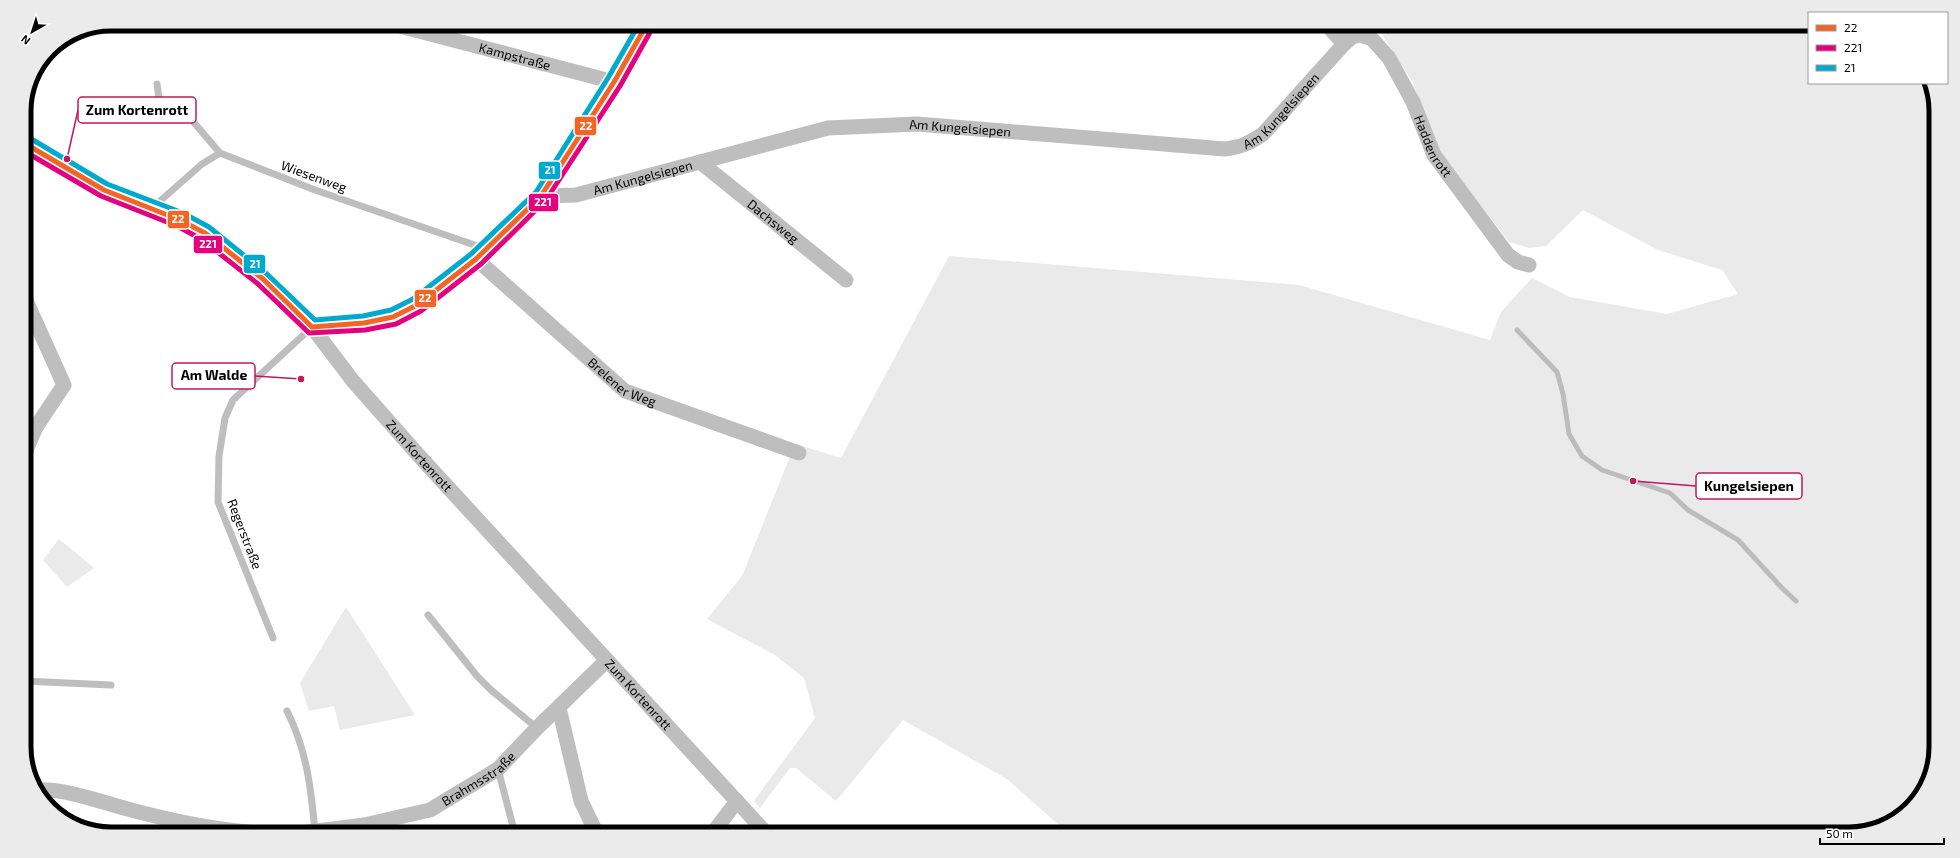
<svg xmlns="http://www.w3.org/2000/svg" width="1960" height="858" font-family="'Exo 2',sans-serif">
<rect width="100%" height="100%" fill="#fff"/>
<!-- green -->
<path fill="#eaeaea" d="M 1378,24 L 1809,24 L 1809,83 L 1928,83 L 1936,105 L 1936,747 L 1929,781 L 1897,820 L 1850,834 L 1069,834 L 1007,779 L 903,720 L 836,801 L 796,768 L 790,768 L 760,808 L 754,801 L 815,718 L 804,678 L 775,655 L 707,619 L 742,576 L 795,444 L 841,458 L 949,256 L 1299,285 L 1490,340 L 1501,312 L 1532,278 L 1570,297 L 1667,314 L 1738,294 L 1722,270 L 1658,250 L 1583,210 L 1546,246 L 1529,248 L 1509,242 L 1439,151 L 1413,83 L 1378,28 Z
M 59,539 L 94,568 L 67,587 L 43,560 Z
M 346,607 L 415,715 L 340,730 L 334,706 L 309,711 L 300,683 Z"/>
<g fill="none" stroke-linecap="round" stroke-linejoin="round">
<!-- stream -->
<path stroke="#bcbcbc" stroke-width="5" d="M 1517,330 L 1557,372 L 1563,394 L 1569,434 L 1582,456 L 1602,470 L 1670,493 L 1688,510 L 1738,540 L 1782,588 L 1796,601"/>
<!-- service -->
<path stroke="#bebebe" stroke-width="7" d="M 157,84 L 159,99 L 190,118 L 220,153
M 151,209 L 202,164 L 220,153 L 315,190 L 486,249
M 428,615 L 477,676 L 491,690 L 537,728
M 273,638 L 218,502 L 219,456 L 225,418 L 233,400 L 312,327
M 24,681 L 111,685
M 287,711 C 307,751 311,788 315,832
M 498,769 L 515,834"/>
<!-- minor -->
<g stroke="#bebebe" stroke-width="15">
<path id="s1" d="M 392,24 L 614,82"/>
<path d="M 1326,24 L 1344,44"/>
<path id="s2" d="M 24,143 L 104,190 L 180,220 L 205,233 L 263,279 L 312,327 L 353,381 L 421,458 L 767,834"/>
<path id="s3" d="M 700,162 L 846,280"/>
<path id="s4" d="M 541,196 L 576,195 L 828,128 L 917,124 L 1225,149 C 1241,147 1250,143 1263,134 L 1344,44 L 1352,37 L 1360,35 L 1372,39 L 1389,58 L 1413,102 L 1434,155 L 1508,255 L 1518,262 L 1529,265"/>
<path id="s5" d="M 476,259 L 625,391 L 799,453"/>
<path d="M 24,296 L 64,385 L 36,427 L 27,448"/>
<path d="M 312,327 L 364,323 L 393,317 L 417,305 L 476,259 L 541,196 L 614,82 L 647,24"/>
<path d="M 559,708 L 581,801 L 597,834"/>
<path d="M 37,790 C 67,788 106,804 135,811 C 181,823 226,832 274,834"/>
<path id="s6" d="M 293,834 L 364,825 L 430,810 L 498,769 L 537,728 L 606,661"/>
<path d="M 712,834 L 737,801"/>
</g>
<!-- bus-1 casing -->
<g stroke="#fff" stroke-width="8">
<path id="bus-1" d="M 24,143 L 104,190 L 180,220 L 205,233 L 263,279 L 312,327
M 312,327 L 364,323 L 393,317 L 417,305 L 476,259 L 541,196 L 614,82 L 647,24"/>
</g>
<!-- bus-2 casing -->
<g stroke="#fff" stroke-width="8">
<path id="bus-2" d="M 24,151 L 101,196 L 177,226 L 201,239 L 258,284 L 309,333 L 365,330 L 396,324 L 421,311 L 481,264 L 546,200 L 620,86 L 653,27"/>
</g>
<!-- bus-3 casing -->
<g stroke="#fff" stroke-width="8">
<path id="bus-3" d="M 28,137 L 107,184 L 183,213 L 209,227 L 267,274 L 315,320 L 363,316 L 391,310 L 413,299 L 471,254 L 536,192 L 608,78 L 639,24"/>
</g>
<!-- bus-1 -->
<use href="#bus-1" stroke="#f26522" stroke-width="5"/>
<!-- bus-2 -->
<use href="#bus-2" stroke="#e5007d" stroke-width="5"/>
<!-- bus-3 -->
<use href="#bus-3" stroke="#00a9ce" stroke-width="5"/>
</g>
<g text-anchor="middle" stroke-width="4" stroke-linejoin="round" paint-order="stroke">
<!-- street labels -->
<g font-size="13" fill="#000" stroke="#fff">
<text dy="5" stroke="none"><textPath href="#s1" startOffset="127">Kampstraße</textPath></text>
<text dy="5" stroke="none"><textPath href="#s4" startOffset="764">Am Kungelsiepen</textPath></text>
<text dy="5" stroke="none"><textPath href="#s4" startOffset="428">Am Kungelsiepen</textPath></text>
<text dy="5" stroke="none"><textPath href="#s4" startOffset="1012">Haddenrott</textPath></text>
<text transform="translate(314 176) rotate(20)" y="5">Wiesenweg</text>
<text dy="5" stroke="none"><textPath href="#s4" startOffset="104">Am Kungelsiepen</textPath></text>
<text dy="5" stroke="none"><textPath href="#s3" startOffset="94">Dachsweg</textPath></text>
<text dy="5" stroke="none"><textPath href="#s5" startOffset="192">Brelener Weg</textPath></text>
<text dy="5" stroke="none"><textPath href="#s2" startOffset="513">Zum Kortenrott</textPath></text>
<text transform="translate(245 534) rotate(69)" y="5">Regerstraße</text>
<text dy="5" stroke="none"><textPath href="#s2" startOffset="837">Zum Kortenrott</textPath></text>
<text dy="5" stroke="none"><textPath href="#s6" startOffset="197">Brahmsstraße</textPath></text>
</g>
</g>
<!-- crop -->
<path d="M0 0H1960V858H0ZM111 31H1849A80 80 0 0 1 1929 111V747A80 80 0 0 1 1849 827H111A80 80 0 0 1 31 747V111A80 80 0 0 1 111 31Z" fill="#ebebeb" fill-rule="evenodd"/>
<path fill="none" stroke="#000" stroke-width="5" d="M111 31H1849A80 80 0 0 1 1929 111V747A80 80 0 0 1 1849 827H111A80 80 0 0 1 31 747V111A80 80 0 0 1 111 31Z"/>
<!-- callouts -->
<path fill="none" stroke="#c2185b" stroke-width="1.5" d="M67 159L78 110M301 379L255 376M1633 481L1696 486"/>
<g fill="#c2185b" stroke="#fff" stroke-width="1.5">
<circle cx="67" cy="159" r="4"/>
<circle cx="301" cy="379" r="4"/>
<circle cx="1633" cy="481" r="4"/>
</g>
<g fill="#fff" stroke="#c2185b" stroke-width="1.5">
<rect x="78" y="97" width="118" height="26" rx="4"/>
<rect x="172" y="363" width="83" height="26" rx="4"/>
<rect x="1696" y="473" width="106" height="26" rx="4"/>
</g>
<g font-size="14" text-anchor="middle" font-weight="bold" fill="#000">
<text x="137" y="115">Zum Kortenrott</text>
<text x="214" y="380">Am Walde</text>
<text x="1749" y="491">Kungelsiepen</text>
</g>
<g stroke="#fff" stroke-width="1.5">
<rect x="574" y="116" width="23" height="20" rx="4" fill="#f26522"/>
<rect x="538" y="161" width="23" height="19" rx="4" fill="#00a9ce"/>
<rect x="528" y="193" width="31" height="19" rx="4" fill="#e5007d"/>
<rect x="167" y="210" width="23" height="19" rx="4" fill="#f26522"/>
<rect x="193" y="235" width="30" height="19" rx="4" fill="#e5007d"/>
<rect x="243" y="254" width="23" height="20" rx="4" fill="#00a9ce"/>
<rect x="414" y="289" width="23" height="19" rx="4" fill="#f26522"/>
</g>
<g font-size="11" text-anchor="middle" font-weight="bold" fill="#fff">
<text x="586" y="130">22</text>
<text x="550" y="174">21</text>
<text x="543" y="206">221</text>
<text x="178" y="223">22</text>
<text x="208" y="248">221</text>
<text x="255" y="268">21</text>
<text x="425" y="302">22</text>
</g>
<!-- legend -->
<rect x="1808" y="12" width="140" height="72" fill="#ffffff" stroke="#999999"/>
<rect x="1816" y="25" width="20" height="6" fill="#f26522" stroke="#999999"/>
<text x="1844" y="32" font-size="12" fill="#000000">22</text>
<rect x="1816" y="45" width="20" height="6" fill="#e5007d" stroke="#999999"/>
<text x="1844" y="52" font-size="12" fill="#000000">221</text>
<rect x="1816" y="65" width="20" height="6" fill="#00a9ce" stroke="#999999"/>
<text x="1844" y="72" font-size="12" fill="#000000">21</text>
<!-- north arrow -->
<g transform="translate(32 32) rotate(219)" stroke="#ffffff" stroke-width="3" paint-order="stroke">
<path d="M0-3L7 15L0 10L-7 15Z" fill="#000000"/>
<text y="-6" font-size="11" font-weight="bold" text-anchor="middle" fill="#000000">N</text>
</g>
<!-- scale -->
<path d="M1820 838v6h124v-6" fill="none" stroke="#000000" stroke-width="2"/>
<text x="1826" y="838" font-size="12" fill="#000000" stroke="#ffffff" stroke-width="3" paint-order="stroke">50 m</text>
</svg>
